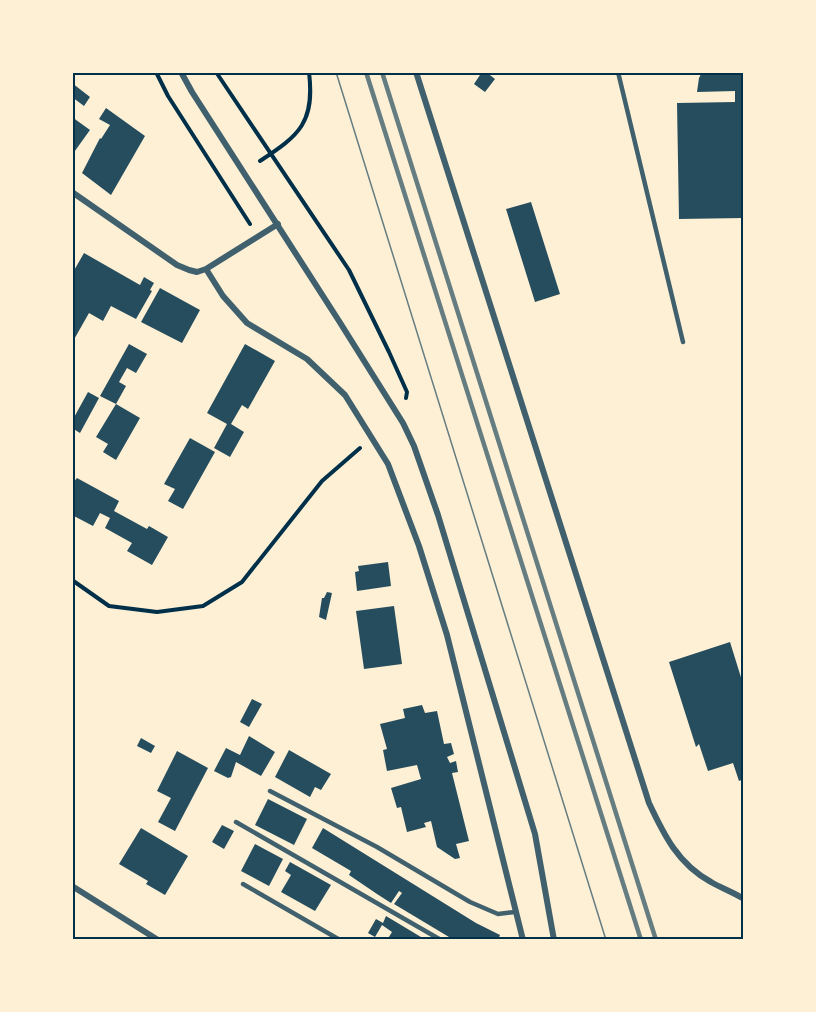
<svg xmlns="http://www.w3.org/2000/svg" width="816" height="1012" font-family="Raleway,sans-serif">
<rect width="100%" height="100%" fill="#fdf0d5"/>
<!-- building -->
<path fill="#264d5e" d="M 482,72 L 486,72 L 495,79 L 485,92 L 474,84 Z
M 702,72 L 744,72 L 744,218 L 679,219 L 677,103 L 735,102 L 735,91 L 697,92 L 699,78 Z
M 72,83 L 90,97 L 84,106 L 72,97 Z
M 106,108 L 145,136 L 111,195 L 82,173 L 100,138 L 101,139 L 110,125 L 99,119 Z
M 72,117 L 90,130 L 72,155 Z
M 531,202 L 560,294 L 535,302 L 506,209 Z
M 84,253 L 140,285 L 144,277 L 154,283 L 150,290 L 152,291 L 136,319 L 111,306 L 103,321 L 89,313 L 72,343 L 72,295 L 74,291 L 72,290 L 72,274 Z
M 160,288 L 200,310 L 182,343 L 141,322 Z
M 129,344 L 147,354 L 136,373 L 127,368 L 119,382 L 126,386 L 116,404 L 100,396 Z
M 245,344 L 275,361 L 248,409 L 242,405 L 231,424 L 244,432 L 230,457 L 214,448 L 227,424 L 207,413 Z
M 88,392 L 99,398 L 80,433 L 72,428 L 72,421 Z
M 116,404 L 140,418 L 116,460 L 103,452 L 108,444 L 96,437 Z
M 190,438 L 215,452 L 183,509 L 168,501 L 175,489 L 164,484 Z
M 77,478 L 119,501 L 114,511 L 147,529 L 149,526 L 168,537 L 152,565 L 127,551 L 132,543 L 105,528 L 110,518 L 100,513 L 93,526 L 72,515 L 72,484 Z
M 388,562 L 391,586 L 357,591 L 355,572 L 359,571 L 358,566 Z
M 327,592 L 332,593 L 326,620 L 319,617 L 322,598 L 324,598 Z
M 394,606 L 402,664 L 364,669 L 356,611 Z
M 730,642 L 744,687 L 744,774 L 742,775 L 744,779 L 739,781 L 733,763 L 708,771 L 699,744 L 696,747 L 669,662 Z
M 252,699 L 262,704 L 249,727 L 240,722 Z
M 422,705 L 425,713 L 437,711 L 444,744 L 451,743 L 454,754 L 447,757 L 450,763 L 456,761 L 458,772 L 452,773 L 469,841 L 456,844 L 460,858 L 455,859 L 437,847 L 431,821 L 424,823 L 426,827 L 407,832 L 401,807 L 397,808 L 391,788 L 421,779 L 417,765 L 387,771 L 383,750 L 387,749 L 380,724 L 405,718 L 403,709 Z
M 249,736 L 275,752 L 261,776 L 236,762 L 231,777 L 228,778 L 214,771 L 226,748 L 240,755 Z
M 141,738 L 155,746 L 151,753 L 137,746 Z
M 289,750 L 331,774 L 321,790 L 315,787 L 310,797 L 275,777 Z
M 177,751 L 208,768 L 175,831 L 158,822 L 171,798 L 157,791 Z
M 268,799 L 307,819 L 294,845 L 255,825 Z
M 222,825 L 234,831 L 224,849 L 212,842 Z
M 141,828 L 188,856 L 165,895 L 146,884 L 148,881 L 119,864 Z
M 323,828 L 476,923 L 500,935 L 498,940 L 454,940 L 394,904 L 402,893 L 399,891 L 391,903 L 377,894 L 349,875 L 351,871 L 312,848 Z
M 255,844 L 283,859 L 269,886 L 241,871 Z
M 290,862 L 331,885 L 315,911 L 281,892 L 291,875 L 285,871 Z
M 386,916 L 421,937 L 425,940 L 387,940 L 392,932 L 382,925 L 375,937 L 368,933 L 376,919 L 383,923 Z"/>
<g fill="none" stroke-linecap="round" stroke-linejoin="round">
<!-- path -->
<path stroke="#003049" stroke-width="4" d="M 156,72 L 168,96 L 250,224
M 216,72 L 349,270 L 389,352 L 407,392 L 406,398
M 260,161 C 300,135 315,122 309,72
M 72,580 L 109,606 L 157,612 L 203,606 L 242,582 L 322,481 L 360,448"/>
<!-- service -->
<path stroke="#3f606c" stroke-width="4.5" d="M 618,72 L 683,342
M 270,791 L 377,847 L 470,902 L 498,914 L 515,912
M 236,822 L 441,940
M 243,884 L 340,940"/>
<!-- minor -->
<path stroke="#3f606c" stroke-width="6" d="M 181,72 L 192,92 L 339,321 L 403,423 L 414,446 L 438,515 L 535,834 L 554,940
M 416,72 L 649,803 C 664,835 678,864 711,882 C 721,888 733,892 744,899
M 72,192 L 177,265 L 189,270 L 197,272 L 206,269 L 278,224
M 206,269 L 223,296 L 247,323 L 307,359 L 345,395 L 388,464 L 419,546 L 447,635 L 523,940
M 72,886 L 158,940"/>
<!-- tram -->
<path stroke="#657d81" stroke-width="1.5" d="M 336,72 L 606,940"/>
<!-- rail -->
<path stroke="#657d81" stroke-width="4.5" d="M 366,72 L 641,940
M 382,72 L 656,940"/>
</g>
<!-- border -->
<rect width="816" height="1012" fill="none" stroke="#fdf0d5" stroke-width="147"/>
<rect x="74" y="74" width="668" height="864" fill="none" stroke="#003049" stroke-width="2"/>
</svg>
